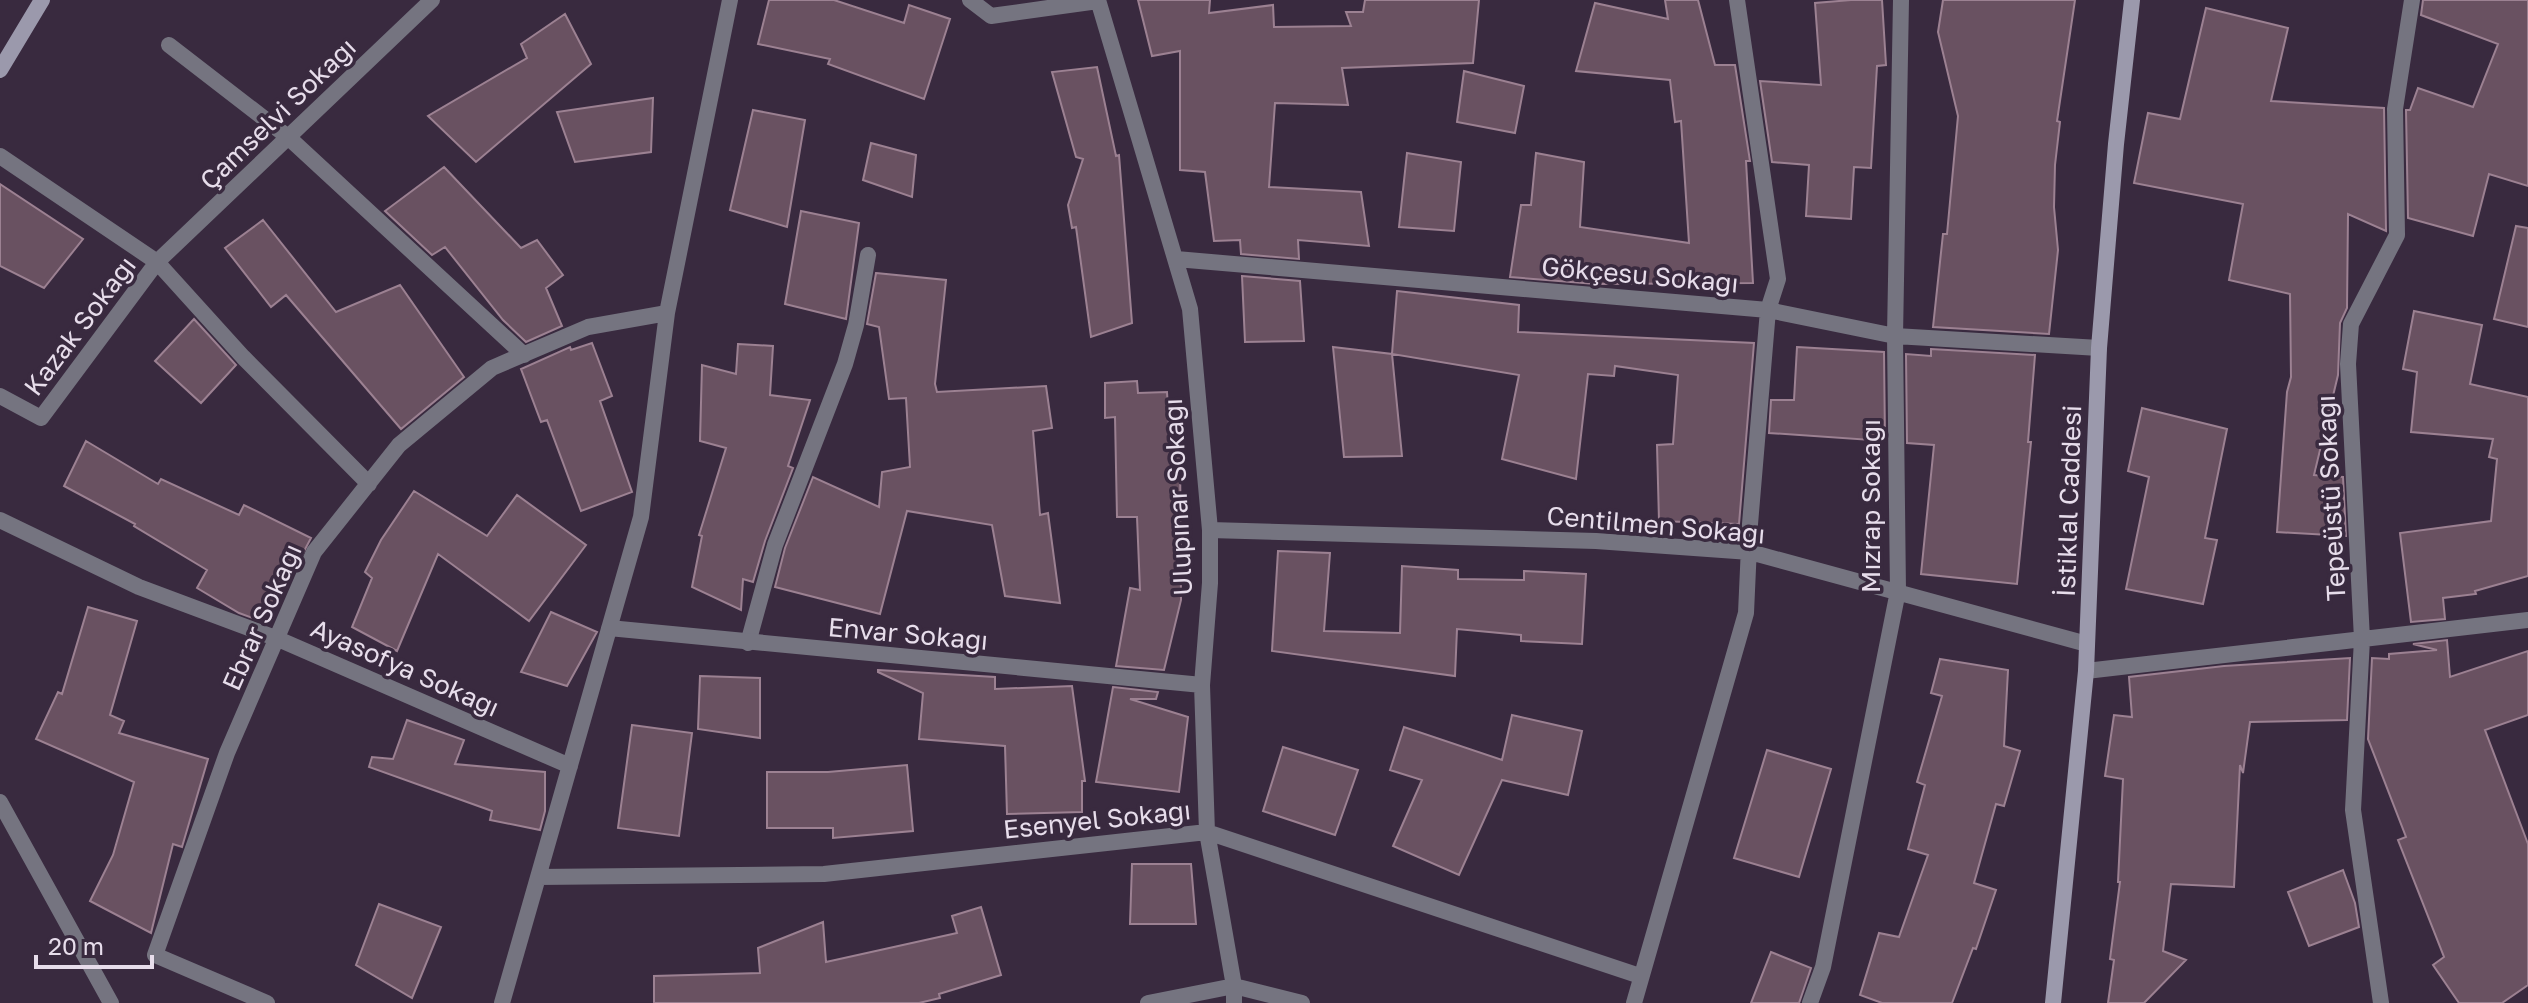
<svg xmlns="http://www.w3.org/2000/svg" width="2528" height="1003" font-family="'Golos Text',sans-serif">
<rect width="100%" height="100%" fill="#392a3f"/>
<!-- building -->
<path fill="#695161" stroke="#9c8192" stroke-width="2" d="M 769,0 L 834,0 L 904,23 L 909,5 L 950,19 L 924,99 L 828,64 L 830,59 L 758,44 Z
M 1138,0 L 1210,0 L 1209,13 L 1273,5 L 1274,27 L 1351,26 L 1346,12 L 1363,12 L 1365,0 L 1479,0 L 1473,63 L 1342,68 L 1348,105 L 1275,103 L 1269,187 L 1361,192 L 1369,246 L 1298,240 L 1299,259 L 1241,254 L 1240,240 L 1214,241 L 1205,172 L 1180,170 L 1180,51 L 1152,56 Z
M 1665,0 L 1698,0 L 1715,65 L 1735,65 L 1750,161 L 1746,161 L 1753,283 L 1596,284 L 1510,277 L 1521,205 L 1531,205 L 1536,153 L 1584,162 L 1580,227 L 1689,243 L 1681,121 L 1675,122 L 1670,80 L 1576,71 L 1595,3 L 1668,19 Z
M 1851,0 L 1882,0 L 1886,65 L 1877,66 L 1871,168 L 1854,167 L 1851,219 L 1806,216 L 1809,165 L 1772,162 L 1760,81 L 1821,85 L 1815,3 Z
M 1943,0 L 2075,0 L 2057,121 L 2060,122 L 2055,165 L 2054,207 L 2058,250 L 2049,334 L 1933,327 L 1943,234 L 1947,234 L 1958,116 L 1938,32 Z
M 2423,0 L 2528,0 L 2528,186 L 2489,174 L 2473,236 L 2408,218 L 2406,110 L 2410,110 L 2418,88 L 2473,107 L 2498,44 L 2421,15 Z
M 2206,8 L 2288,28 L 2271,101 L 2384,108 L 2386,231 L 2348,214 L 2347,308 L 2340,323 L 2338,375 L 2314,475 L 2343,477 L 2346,536 L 2277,532 L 2287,392 L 2291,377 L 2290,294 L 2229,280 L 2243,204 L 2134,183 L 2148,113 L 2180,119 Z
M 565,14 L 591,64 L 476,162 L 428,116 L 527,58 L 521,44 Z
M 1097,67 L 1116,156 L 1119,155 L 1132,323 L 1091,337 L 1076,227 L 1072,228 L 1068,205 L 1083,159 L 1076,157 L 1052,72 Z
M 1464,71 L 1524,86 L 1515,133 L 1457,122 Z
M 653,98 L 651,152 L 575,162 L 557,112 Z
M 753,110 L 805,120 L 787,227 L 730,210 Z
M 871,143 L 916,155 L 912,197 L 863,180 Z
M 1407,153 L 1461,162 L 1454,231 L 1399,227 Z
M 444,167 L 521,248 L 537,240 L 563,275 L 546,288 L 562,326 L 526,342 L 503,320 L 445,247 L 432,255 L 385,211 Z
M 0,184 L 83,239 L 44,288 L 0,266 Z
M 801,211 L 859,223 L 846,319 L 785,304 Z
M 263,220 L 336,312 L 400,285 L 464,377 L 401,429 L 286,295 L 271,307 L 225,248 Z
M 2516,226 L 2528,228 L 2528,327 L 2494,319 Z
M 876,273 L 946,280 L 935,384 L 937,392 L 1046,386 L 1052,428 L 1033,431 L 1040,515 L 1048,513 L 1060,603 L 1005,596 L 992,525 L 907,511 L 880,614 L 775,587 L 785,548 L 813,477 L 879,507 L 882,472 L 910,467 L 906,398 L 889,399 L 879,327 L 867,324 Z
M 1242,276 L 1300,281 L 1304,341 L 1245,342 Z
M 1397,291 L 1519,305 L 1518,332 L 1754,343 L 1739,524 L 1659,521 L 1657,445 L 1673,444 L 1678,375 L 1615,366 L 1614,376 L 1588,374 L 1576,479 L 1502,459 L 1519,375 L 1392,354 Z
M 2414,311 L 2482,325 L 2470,384 L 2528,397 L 2528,576 L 2475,591 L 2476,594 L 2443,598 L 2445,619 L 2411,622 L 2400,533 L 2491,521 L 2497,459 L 2489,457 L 2493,439 L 2411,432 L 2417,372 L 2403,369 Z
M 194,319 L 236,365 L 201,403 L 155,361 Z
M 592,343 L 612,396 L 600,401 L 632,492 L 581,511 L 547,420 L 541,422 L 521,369 L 570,347 L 571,350 Z
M 738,344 L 773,346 L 770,395 L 810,400 L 788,466 L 793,468 L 765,541 L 753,582 L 743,579 L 741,610 L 692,587 L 702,536 L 699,535 L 726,448 L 700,441 L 702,365 L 736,374 Z
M 1333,347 L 1392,354 L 1402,456 L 1344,457 Z
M 1797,347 L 1884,352 L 1885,441 L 1769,433 L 1771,400 L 1794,400 Z
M 1931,349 L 2035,355 L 2028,442 L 2031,442 L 2017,584 L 1921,574 L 1934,445 L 1907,443 L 1906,354 L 1931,356 Z
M 1137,381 L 1138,393 L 1167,392 L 1170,445 L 1180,445 L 1181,600 L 1164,670 L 1116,666 L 1130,588 L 1140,590 L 1137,517 L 1117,517 L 1115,417 L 1105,418 L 1105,383 Z
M 2142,408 L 2227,429 L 2205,538 L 2217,540 L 2203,604 L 2126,589 L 2149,477 L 2128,471 Z
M 86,441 L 158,484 L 161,479 L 239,515 L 244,505 L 311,538 L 266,623 L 239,613 L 197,588 L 207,570 L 134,526 L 135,524 L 64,486 Z
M 414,491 L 487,536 L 517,495 L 586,545 L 529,621 L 438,554 L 397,651 L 352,627 L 372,578 L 365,572 L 381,540 Z
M 1278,551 L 1330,553 L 1324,631 L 1400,633 L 1402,566 L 1458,570 L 1458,579 L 1524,580 L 1524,571 L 1586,574 L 1582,644 L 1521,641 L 1521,635 L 1457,629 L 1455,676 L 1272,651 Z
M 88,607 L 137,621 L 110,715 L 124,721 L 119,733 L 208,759 L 182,847 L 173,844 L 151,933 L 90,901 L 113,855 L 134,782 L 36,739 L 58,692 L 62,694 Z
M 551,612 L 597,632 L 567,686 L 521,672 Z
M 2447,640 L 2450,677 L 2528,651 L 2528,715 L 2485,730 L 2528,844 L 2528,985 L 2502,1003 L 2459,1003 L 2433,965 L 2444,957 L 2398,840 L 2406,837 L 2368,739 L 2372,658 L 2389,659 L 2389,654 L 2437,650 L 2413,644 Z
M 2350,658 L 2347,720 L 2250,722 L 2243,773 L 2240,765 L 2234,887 L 2171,884 L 2163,951 L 2186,960 L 2144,1003 L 2108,1003 L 2114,960 L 2110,959 L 2120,882 L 2118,882 L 2123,779 L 2105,776 L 2114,715 L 2132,717 L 2129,677 L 2224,666 Z
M 1940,659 L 2008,670 L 2004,746 L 2020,751 L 2004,806 L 1996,804 L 1974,883 L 1996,890 L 1976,949 L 1973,948 L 1952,1003 L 1882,1003 L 1860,995 L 1879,933 L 1899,937 L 1928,855 L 1908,849 L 1925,785 L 1917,782 L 1942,696 L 1931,693 Z
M 878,670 L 995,677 L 995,689 L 1072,686 L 1085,781 L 1082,781 L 1082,812 L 1007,814 L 1005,746 L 919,739 L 923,693 L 878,672 Z
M 700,676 L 760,678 L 760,738 L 698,729 Z
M 1113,687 L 1158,692 L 1156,699 L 1130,699 L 1188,717 L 1179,792 L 1096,782 Z
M 1512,715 L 1582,731 L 1568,795 L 1502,780 L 1459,875 L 1393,846 L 1422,780 L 1390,770 L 1404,727 L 1502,760 Z
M 407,720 L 464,740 L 455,764 L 545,772 L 545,811 L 540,830 L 490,820 L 492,811 L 369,767 L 372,757 L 393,759 Z
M 632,725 L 692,733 L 679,836 L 618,828 Z
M 1283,747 L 1358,770 L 1335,835 L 1263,811 Z
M 1767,750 L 1831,769 L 1799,877 L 1734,858 Z
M 907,765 L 913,831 L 833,838 L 833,828 L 767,828 L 767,772 L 828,772 Z
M 1132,864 L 1191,864 L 1196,924 L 1130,924 Z
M 2343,870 L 2355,903 L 2359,927 L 2309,946 L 2288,892 Z
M 379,904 L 441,927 L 412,998 L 356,965 Z
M 981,907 L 1001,975 L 939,994 L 940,998 L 919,1003 L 654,1003 L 654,976 L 760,973 L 758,948 L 823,922 L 826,962 L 957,933 L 952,916 Z
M 1771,952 L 1811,968 L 1799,1003 L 1751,1003 Z"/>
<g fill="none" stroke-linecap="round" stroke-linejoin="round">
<!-- lane -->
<path stroke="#757480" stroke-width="16" d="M 748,643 L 775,545 L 845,364 L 856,325 L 868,255"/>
<!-- street -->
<path stroke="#757480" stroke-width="16" d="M 970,0 L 991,16 L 1098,1
M 1098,0 L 1190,309 L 1210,530 L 1210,583 L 1202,685 L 1207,832 L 1234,986 L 1234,1003
M 169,45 L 288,137 L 524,355
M 0,156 L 157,262 L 41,418 L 0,396
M 1176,259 L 1768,310 L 1895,336 L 2099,348
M 369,484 L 243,357 L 157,262 L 432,0
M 0,520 L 139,587 L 278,639 L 570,766
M 1210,530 L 1596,541 L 1750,552 L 2087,644
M 609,628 L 1202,685
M 2086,671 L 2528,620
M 0,802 L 111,1003
M 538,877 L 824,874 L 1207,832 L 1640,976
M 267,1003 L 155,955 L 227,753 L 314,552 L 399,445 L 492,368 L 588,327 L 667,313
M 502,1003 L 641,517 L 667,313 L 730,0
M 1148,1003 L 1234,986 L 1302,1003
M 1634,1003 L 1746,613 L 1750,524 L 1768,310 L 1778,279 L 1737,0
M 1810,1003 L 1823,967 L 1898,591 L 1895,336 L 1901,0
M 2381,1003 L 2353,810 L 2362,639 L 2348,364 L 2351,324 L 2397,235 L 2395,109 L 2412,0"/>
<!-- secondary -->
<path stroke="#9b99ac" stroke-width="16" d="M 0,70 L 42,0
M 2053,1003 L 2086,671 L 2099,348 L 2116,144 L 2132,0"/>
</g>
<g text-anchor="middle" stroke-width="7" stroke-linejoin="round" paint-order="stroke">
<!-- street labels -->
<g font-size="26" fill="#e7ddeb" stroke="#392a3f">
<text transform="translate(278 114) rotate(-44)" y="9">Çamselvi Sokağı</text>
<text transform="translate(1640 275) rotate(5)" y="9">Gökçesu Sokağı</text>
<text transform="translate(80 326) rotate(-53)" y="9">Kazak Sokağı</text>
<text transform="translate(1178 497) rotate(-93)" y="9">Ulupınar Sokağı</text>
<text transform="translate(2331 498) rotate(-93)" y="9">Tepeüstü Sokağı</text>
<text transform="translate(2069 501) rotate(-88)" y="9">İstiklal Caddesi</text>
<text transform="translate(1871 506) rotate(-90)" y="9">Mızrap Sokağı</text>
<text transform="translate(1656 525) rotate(5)" y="9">Centilmen Sokağı</text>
<text transform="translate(262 617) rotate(-66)" y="9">Ebrar Sokağı</text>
<text transform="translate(908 634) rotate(5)" y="9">Envar Sokağı</text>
<text transform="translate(405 668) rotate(24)" y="9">Ayasofya Sokağı</text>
<text transform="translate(1097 820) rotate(-6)" y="9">Esenyel Sokağı</text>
</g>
</g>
<!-- scale -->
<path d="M36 955v12h116v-12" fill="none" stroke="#e7ddeb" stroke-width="4"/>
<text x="48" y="955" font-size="24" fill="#e7ddeb" stroke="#392a3f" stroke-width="6" paint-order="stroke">20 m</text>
</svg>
